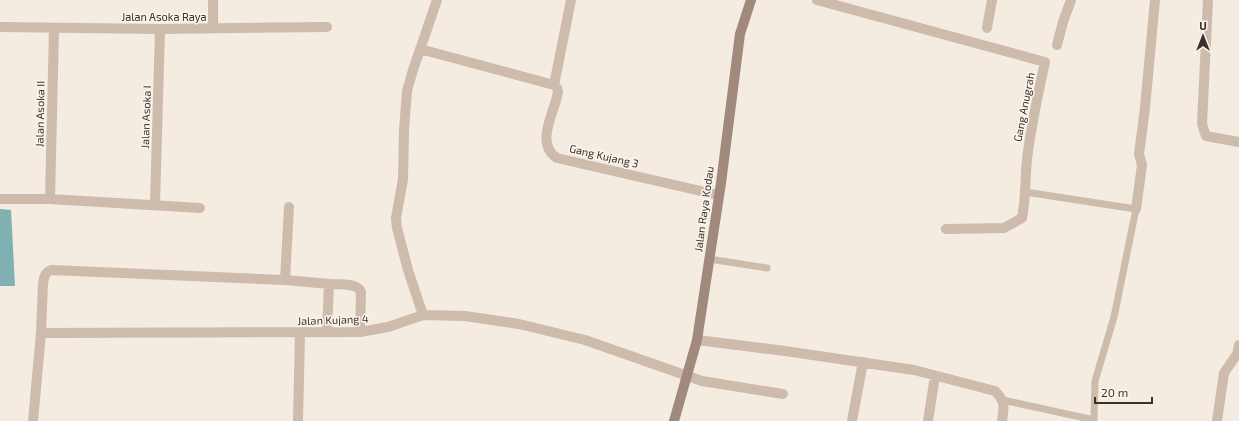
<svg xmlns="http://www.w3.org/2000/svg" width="1239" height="421" font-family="'Exo 2',sans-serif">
<rect width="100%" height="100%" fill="#f4ebe1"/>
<!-- water -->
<path fill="#7fb0b2" d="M 0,209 L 11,210 L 15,286 L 0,286 Z"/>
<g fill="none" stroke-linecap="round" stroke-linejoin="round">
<!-- lane -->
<path stroke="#cdbbac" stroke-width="7" d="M 1025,192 L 1136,209 L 1114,317 L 1095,381 L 1094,421
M 709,259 L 767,268
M 1003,400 L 1094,420"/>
<!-- street -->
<path stroke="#cdbbac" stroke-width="10" d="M 213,0 L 213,28
M 817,0 L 1045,62 C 1038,94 1031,126 1027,159 C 1025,179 1026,198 1022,218 L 1004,228 L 946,229
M 1208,0 L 1202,124 L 1206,136 L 1239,142
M 0,27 L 160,29 L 327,27
M 987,28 L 992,0
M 1057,45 L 1063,22 L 1071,0
M 420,49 L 554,85 L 557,88 L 558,92 C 555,112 534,143 557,158 L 718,195
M 554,85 L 571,0
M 0,199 L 50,199 L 200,208
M 50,199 L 54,29
M 155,204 L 160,29
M 1136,209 L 1142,165 L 1139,154 L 1145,108 L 1155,0
M 285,280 L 289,207
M 329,284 C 339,285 357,282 361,292 L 360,332
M 423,315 L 408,270 L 397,228 L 396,218 L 403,179 L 404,130 L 407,91 L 413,70 L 437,0
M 41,333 L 360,332 L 388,327 L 423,315 L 465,316 L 519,324 L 585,340 L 702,381 L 783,394
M 697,340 L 785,351 L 914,370 L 995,391 C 1006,402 1004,407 1002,421
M 33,421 L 41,333 L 43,284 C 44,278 44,273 51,270 L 285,280 L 329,284 L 327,332
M 298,421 L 300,333
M 852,421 L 863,362
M 928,421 L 935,376
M 1217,421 L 1224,373 L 1237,354 L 1239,345"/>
<!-- secondary -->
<path stroke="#a18a7d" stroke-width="10" d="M 674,421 L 697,340 L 721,183 L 740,34 L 751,0"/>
</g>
<g text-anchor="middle" stroke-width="3" stroke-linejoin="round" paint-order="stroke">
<!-- street labels -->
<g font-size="11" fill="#3b302b" stroke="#fbf5ee">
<text x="164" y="21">Jalan Asoka Raya</text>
<text transform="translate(1024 107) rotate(-79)" y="4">Gang Anugrah</text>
<text transform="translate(40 114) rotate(-89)" y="4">Jalan Asoka II</text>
<text transform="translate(146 117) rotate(-88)" y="4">Jalan Asoka I</text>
<text transform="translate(604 156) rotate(13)" y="4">Gang Kujang 3</text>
<text transform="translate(704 209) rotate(-82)" y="4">Jalan Raya Kodau</text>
<text transform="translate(333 320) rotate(-2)" y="4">Jalan Kujang 4</text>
</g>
</g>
<!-- north arrow -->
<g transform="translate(1203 36)" stroke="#fbf5ee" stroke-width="3" paint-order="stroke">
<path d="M0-3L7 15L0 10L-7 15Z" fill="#3b302b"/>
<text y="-6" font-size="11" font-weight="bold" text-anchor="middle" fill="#3b302b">U</text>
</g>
<!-- scale -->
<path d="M1095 397v6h57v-6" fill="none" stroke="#3b302b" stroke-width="2"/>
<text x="1101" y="397" font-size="12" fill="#3b302b" stroke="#fbf5ee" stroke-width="3" paint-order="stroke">20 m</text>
</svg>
